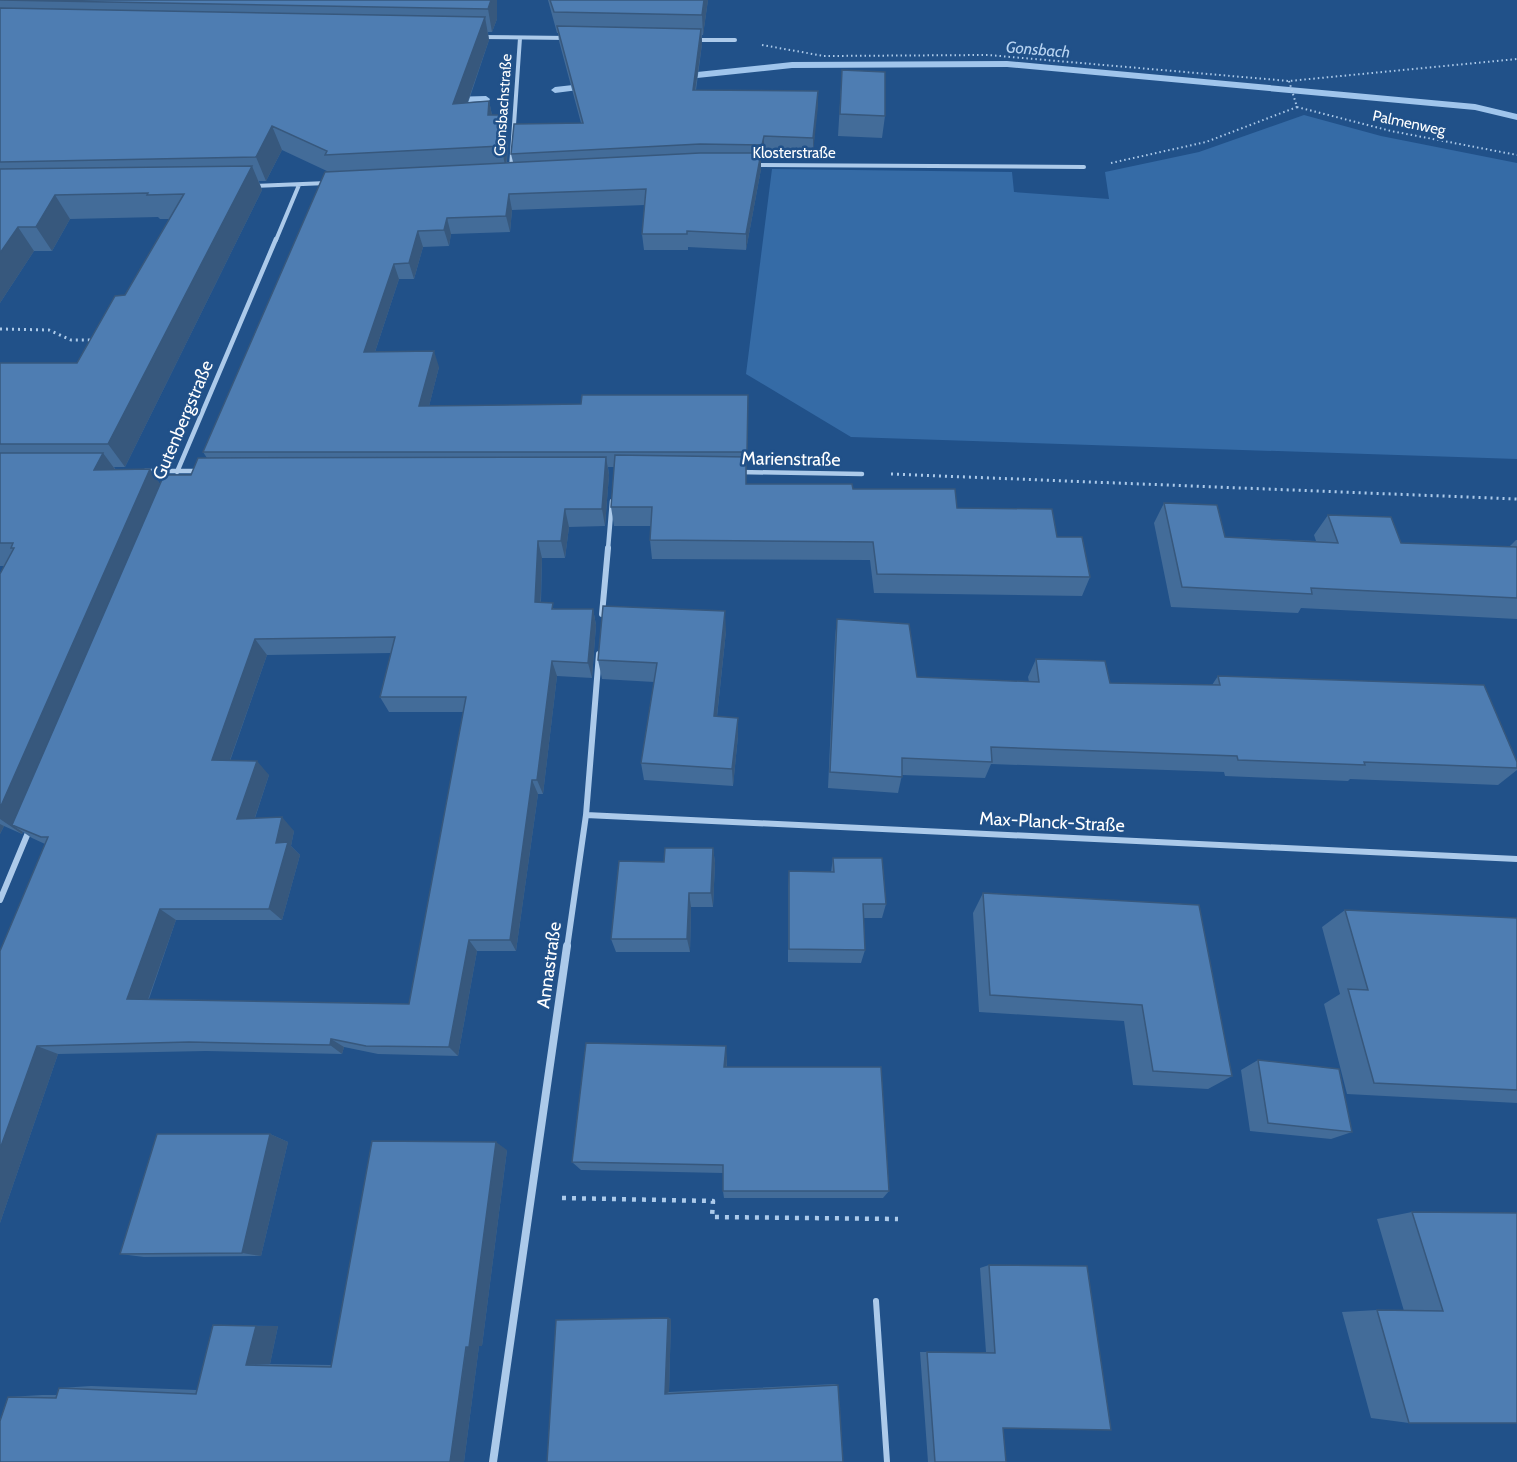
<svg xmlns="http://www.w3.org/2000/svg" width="1517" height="1462" font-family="Cabin,sans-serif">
<rect width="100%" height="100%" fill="#215189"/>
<!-- green -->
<path fill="#356ba6" d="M 1304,115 L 1381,136 L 1517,163 L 1517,459 L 851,437 L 746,374 L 772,169 L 1012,172 L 1014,192 L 1109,199 L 1105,172 L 1199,152 Z"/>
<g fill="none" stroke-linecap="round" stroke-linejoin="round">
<!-- stream -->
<path fill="#a0c5ec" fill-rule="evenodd" d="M 1007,61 L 1475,104 L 1517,114 L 1517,120 L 1475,110 L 1007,67 L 792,68 L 678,80 L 674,77 L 678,74 L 792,62 Z
M 591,83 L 595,86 L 594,88 L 555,93 L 551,90 L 555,87 Z
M 486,96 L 490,99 L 489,101 L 450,103 L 446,100 L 450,97 Z"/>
<!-- path-far2 -->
<path stroke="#accaea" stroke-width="2" stroke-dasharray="1.5 3" stroke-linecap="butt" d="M 762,45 L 824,56 L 988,55 L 1289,81 L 1517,59
M 1289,81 L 1297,107
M 1297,107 L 1391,131 L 1517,155
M 1111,163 L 1206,142 L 1297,107"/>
<!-- path-far1 -->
<path stroke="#accaea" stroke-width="3" stroke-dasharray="2 4" stroke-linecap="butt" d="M 0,329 L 49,330 L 71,340 L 93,340
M 891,474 L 1517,499"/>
<!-- path -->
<path stroke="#accaea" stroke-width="4.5" stroke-dasharray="4 6" stroke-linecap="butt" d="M 562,1198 L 713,1201 L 712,1217 L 898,1219"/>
<!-- lane -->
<path stroke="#accaea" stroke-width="6" d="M 876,1301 L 887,1462"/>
<!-- street-far3 -->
<path stroke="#accaea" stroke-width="4" d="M 481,37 L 567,38
M 694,40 L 735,40
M 754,165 L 1084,167
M 511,168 L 520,38
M 254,186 L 327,183
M 276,240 L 299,185"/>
<!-- street-far2 -->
<path stroke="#accaea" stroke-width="4.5" d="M 145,471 L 200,471
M 177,472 L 276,239
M 739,472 L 862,474
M 608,549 L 612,501"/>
<!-- street-far1 -->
<path stroke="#accaea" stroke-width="6" d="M 602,614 L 608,548
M 586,815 L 1517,859
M 0,900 L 30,828
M 567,948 L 586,815 L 599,654"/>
<!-- street -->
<path stroke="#accaea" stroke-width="8" d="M 493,1462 L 567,946"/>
</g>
<!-- wall -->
<path fill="#436c99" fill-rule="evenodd" d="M 0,0 L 497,0 L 497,19 L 492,32 L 488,32 L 489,40 L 468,103 L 489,101 L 492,115 L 504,115 L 508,139 L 507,162 L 513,162 L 511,154 L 581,123 L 559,41 L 558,33 L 557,33 L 548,0 L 708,0 L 703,35 L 702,35 L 702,44 L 696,90 L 818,91 L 813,153 L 764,151 L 762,160 L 761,160 L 761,169 L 746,250 L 688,247 L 688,250 L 644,250 L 642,234 L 645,205 L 512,210 L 510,232 L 451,234 L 449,246 L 423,247 L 414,279 L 399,279 L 375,352 L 439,367 L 429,406 L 748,410 L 746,484 L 853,489 L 957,508 L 1057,537 L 1090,577 L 1082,596 L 874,593 L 870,560 L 652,559 L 650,540 L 651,526 L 614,526 L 611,507 L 614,467 L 608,467 L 609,475 L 605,526 L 569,527 L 565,558 L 542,558 L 541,602 L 555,609 L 593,609 L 596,625 L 592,678 L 557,676 L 543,794 L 538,794 L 516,951 L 477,951 L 458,1056 L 378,1054 L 344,1047 L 342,1054 L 206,1051 L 58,1054 L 0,1223 L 0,951 L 45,844 L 32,838 L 23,832 L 22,834 L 4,826 L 0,834 L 0,574 L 4,566 L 0,566 L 0,363 L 77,363 L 125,295 L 169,219 L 160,219 L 158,217 L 70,219 L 52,251 L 34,251 L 0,303 ZM 282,150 L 329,172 L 203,452 L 207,458 L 191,475 L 160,484 L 150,469 L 116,470 L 114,467 L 125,467 L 262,190 L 259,181 L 266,181 ZM 391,653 L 380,697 L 389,712 L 464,712 L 409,1004 L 149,999 L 176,920 L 282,920 L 300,855 L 291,846 L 294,831 L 255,818 L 269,775 L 230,761 L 267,655 Z
M 842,70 L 885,116 L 882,138 L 838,136 Z
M 1164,503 L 1225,537 L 1316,541 L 1314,535 L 1328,515 L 1401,543 L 1509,547 L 1516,540 L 1517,540 L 1517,619 L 1301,608 L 1298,613 L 1171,607 L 1154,523 Z
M 837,619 L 917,677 L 1029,682 L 1028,677 L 1036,659 L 1110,683 L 1212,685 L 1218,676 L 1517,762 L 1517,770 L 1498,785 L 1350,779 L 1348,781 L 1225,776 L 1224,772 L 991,764 L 985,778 L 902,775 L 898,793 L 828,788 L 835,638 Z
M 726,631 L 717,717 L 738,718 L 738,736 L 733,786 L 644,780 L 641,763 L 654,682 L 602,679 L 598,660 Z
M 713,848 L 715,863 L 713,907 L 691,907 L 690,952 L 616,952 L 611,939 L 664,862 Z
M 833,858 L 886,904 L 882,918 L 863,918 L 865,950 L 861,963 L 788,962 L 788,886 L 789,871 L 831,872 Z
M 983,893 L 1199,905 L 1232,1076 L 1208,1089 L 1133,1085 L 1124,1021 L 979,1012 L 973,913 Z
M 1345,910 L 1517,918 L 1517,1103 L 1347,1094 L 1324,1004 L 1340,994 L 1322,927 Z
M 727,1058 L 727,1067 L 889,1191 L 883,1198 L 724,1198 L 723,1191 L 723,1173 L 581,1170 L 572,1162 Z
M 1258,1060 L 1352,1132 L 1331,1139 L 1250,1131 L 1241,1070 Z
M 270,1134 L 288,1142 L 261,1256 L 144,1257 L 120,1254 Z
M 507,1150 L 482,1346 L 479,1346 L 464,1462 L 8,1397 L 42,1395 L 57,1395 L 59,1388 L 91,1386 L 197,1390 L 213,1325 L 278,1326 L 270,1364 L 331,1365 Z
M 1412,1212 L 1517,1213 L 1409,1423 L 1371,1418 L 1342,1312 L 1377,1310 L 1404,1311 L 1377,1219 Z
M 989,1265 L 1006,1462 L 928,1462 L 920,1352 L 986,1352 L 980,1268 Z
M 668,1318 L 671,1319 L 669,1392 L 835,1384 L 838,1385 L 547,1462 Z"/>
<!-- shaded-wall -->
<path fill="#37587d" d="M 491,0 L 497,0 L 497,19 L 492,32 L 488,9 Z
M 704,0 L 708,0 L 703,35 L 702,15 Z
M 485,17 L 489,40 L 459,127 L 453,104 Z
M 701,29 L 702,44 L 693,105 L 693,90 Z
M 818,91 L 818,107 L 813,153 L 813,138 Z
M 489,101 L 494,125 L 488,115 Z
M 504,115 L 508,139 L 506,170 L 501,146 Z
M 272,126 L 282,150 L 266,181 L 256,157 Z
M 764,136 L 764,151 L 762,160 L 762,145 Z
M 761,153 L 761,169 L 746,250 L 746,234 Z
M 252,166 L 262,190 L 125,467 L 108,444 Z
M 509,194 L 512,210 L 510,232 L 506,216 Z
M 55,195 L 70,219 L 52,251 L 36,227 Z
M 447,218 L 451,234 L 449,246 L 444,230 Z
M 18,227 L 34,251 L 0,303 L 0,253 Z
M 418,231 L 423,247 L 414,279 L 409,263 Z
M 394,264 L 399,279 L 370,367 L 364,352 Z
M 434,351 L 439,367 L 425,422 L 419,406 Z
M 103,453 L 120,476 L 94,470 Z
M 606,457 L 609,475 L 605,526 L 602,509 Z
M 150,469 L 166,493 L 12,825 L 23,832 L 22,834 L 0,819 L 0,808 Z
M 565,509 L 569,527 L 565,558 L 561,541 Z
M 538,541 L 542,558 L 540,619 L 535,602 Z
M 593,609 L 596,625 L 592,678 L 588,663 Z
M 725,611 L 726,631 L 715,734 L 714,716 Z
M 255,639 L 267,655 L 225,774 L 212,760 Z
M 552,661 L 557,676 L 543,794 L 537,780 Z
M 738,718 L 738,736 L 733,786 L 732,769 Z
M 257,761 L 269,775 L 250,832 L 237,819 Z
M 532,780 L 538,794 L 516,951 L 510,940 Z
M 282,817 L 294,831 L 291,846 L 300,855 L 282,920 L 269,909 L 276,843 Z
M 0,824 L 4,826 L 0,834 Z
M 713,848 L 715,863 L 713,907 L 711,893 Z
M 689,893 L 691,907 L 690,952 L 687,939 Z
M 160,909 L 176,920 L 145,1008 L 127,999 Z
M 469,940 L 477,951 L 458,1056 L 449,1047 Z
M 331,1039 L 344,1047 L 342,1054 L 330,1045 Z
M 37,1046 L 58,1054 L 0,1223 L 0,1149 Z
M 726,1046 L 727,1058 L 726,1078 L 724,1067 Z
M 270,1134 L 288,1142 L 261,1256 L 242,1253 Z
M 496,1142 L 507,1150 L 482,1346 L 479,1346 L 464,1462 L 450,1462 Z
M 668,1318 L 671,1319 L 669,1392 L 665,1394 Z
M 256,1326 L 278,1326 L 270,1364 L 246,1365 Z"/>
<!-- building -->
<path fill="#4e7db2" stroke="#37587d" stroke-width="1.5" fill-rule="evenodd" d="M 0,0 L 491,0 L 488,9 Z
M 550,0 L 704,0 L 702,15 L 554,12 Z
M 0,8 L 485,17 L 453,104 L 489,101 L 488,115 L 504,115 L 501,146 L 325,155 L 327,151 L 272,126 L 256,157 L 0,162 Z
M 557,26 L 701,29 L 693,90 L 818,91 L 813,138 L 764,136 L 762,145 L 700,144 L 511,154 L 514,124 L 583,123 Z
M 842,70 L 885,72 L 885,116 L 840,114 Z
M 700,153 L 761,153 L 746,234 L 687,231 L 687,234 L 642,234 L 646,189 L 509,194 L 506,216 L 447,218 L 444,230 L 418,231 L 409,263 L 394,264 L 364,352 L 434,351 L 419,406 L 581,404 L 582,395 L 748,395 L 747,452 L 203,452 L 325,172 Z
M 252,166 L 108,444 L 0,444 L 0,363 L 77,363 L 115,296 L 125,295 L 184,194 L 147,195 L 148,193 L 55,195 L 36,227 L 18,227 L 0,253 L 0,169 Z
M 0,453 L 103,453 L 94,470 L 150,469 L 0,808 L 0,574 L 14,548 L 11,548 L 13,543 L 0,543 Z
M 615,455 L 746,457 L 746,484 L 852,484 L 853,489 L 955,489 L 957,508 L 1052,509 L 1057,537 L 1082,537 L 1090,577 L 877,574 L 873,542 L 650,540 L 652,507 L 611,507 Z
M 606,457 L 602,509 L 565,509 L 561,541 L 538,541 L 535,602 L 553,603 L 552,609 L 593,609 L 588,663 L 552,661 L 537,780 L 532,780 L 510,940 L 469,940 L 449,1047 L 366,1046 L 331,1039 L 330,1045 L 189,1042 L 37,1046 L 0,1149 L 0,951 L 48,837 L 41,837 L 12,825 L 164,475 L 191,475 L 198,458 ZM 395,637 L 380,697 L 466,697 L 409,1004 L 127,999 L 160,909 L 269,909 L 288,842 L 276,843 L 282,817 L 237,819 L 257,761 L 212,760 L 255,639 Z
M 1164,503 L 1217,505 L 1225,537 L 1338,543 L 1328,515 L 1391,517 L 1401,543 L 1517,547 L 1517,598 L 1311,588 L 1312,594 L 1182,587 Z
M 603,606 L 725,611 L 714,716 L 738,718 L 732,769 L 641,763 L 657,663 L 598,660 Z
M 837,619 L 909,624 L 917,677 L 1039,682 L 1036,659 L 1105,661 L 1110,683 L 1220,685 L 1218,676 L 1484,685 L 1517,762 L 1517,768 L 1364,762 L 1365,765 L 1238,760 L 1237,756 L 991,747 L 992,762 L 902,758 L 902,777 L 830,772 Z
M 665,848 L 713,848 L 711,893 L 689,893 L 687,939 L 611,939 L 619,861 L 664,862 Z
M 833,858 L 882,858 L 886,904 L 863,904 L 865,950 L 789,949 L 789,871 L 834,872 Z
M 983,893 L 1199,905 L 1232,1076 L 1153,1071 L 1142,1005 L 990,995 Z
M 1345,910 L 1517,918 L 1517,1090 L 1374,1083 L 1348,989 L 1368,990 Z
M 586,1043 L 726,1046 L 724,1067 L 881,1067 L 889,1191 L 723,1191 L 723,1165 L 572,1162 Z
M 1258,1060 L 1339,1069 L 1352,1132 L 1268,1123 Z
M 157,1134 L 270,1134 L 242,1253 L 120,1254 Z
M 372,1141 L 496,1142 L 469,1347 L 466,1347 L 450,1462 L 0,1462 L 0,1421 L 8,1397 L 56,1398 L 59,1388 L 196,1394 L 213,1325 L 256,1326 L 246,1365 L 331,1367 Z
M 1412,1212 L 1517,1213 L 1517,1423 L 1409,1423 L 1377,1310 L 1443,1311 Z
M 989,1265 L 1087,1266 L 1111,1430 L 1003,1428 L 1006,1462 L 935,1462 L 927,1352 L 995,1353 Z
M 668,1318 L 665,1394 L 838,1385 L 843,1462 L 547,1462 L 556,1320 Z"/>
<g text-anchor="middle" stroke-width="5" stroke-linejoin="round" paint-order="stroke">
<!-- far-street labels -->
<g font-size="15" fill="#fff" stroke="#215189">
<text transform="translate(503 105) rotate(-86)" y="5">Gonsbachstraße</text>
<text transform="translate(1409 123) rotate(12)" y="5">Palmenweg</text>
<text x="794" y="158">Klosterstraße</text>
</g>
<!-- far-water labels -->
<g font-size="16" font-style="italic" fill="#b8d4f2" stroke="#215189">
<text transform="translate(1038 49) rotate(5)" y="6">Gonsbach</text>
</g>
<!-- street labels -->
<g font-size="18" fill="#fff" stroke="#215189">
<text transform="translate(183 420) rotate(-67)" y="6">Gutenbergstraße</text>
<text transform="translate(791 459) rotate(1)" y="6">Marienstraße</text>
<text transform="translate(1052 822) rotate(3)" y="6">Max-Planck-Straße</text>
<text transform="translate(549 965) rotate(-82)" y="6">Annastraße</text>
</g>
</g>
</svg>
